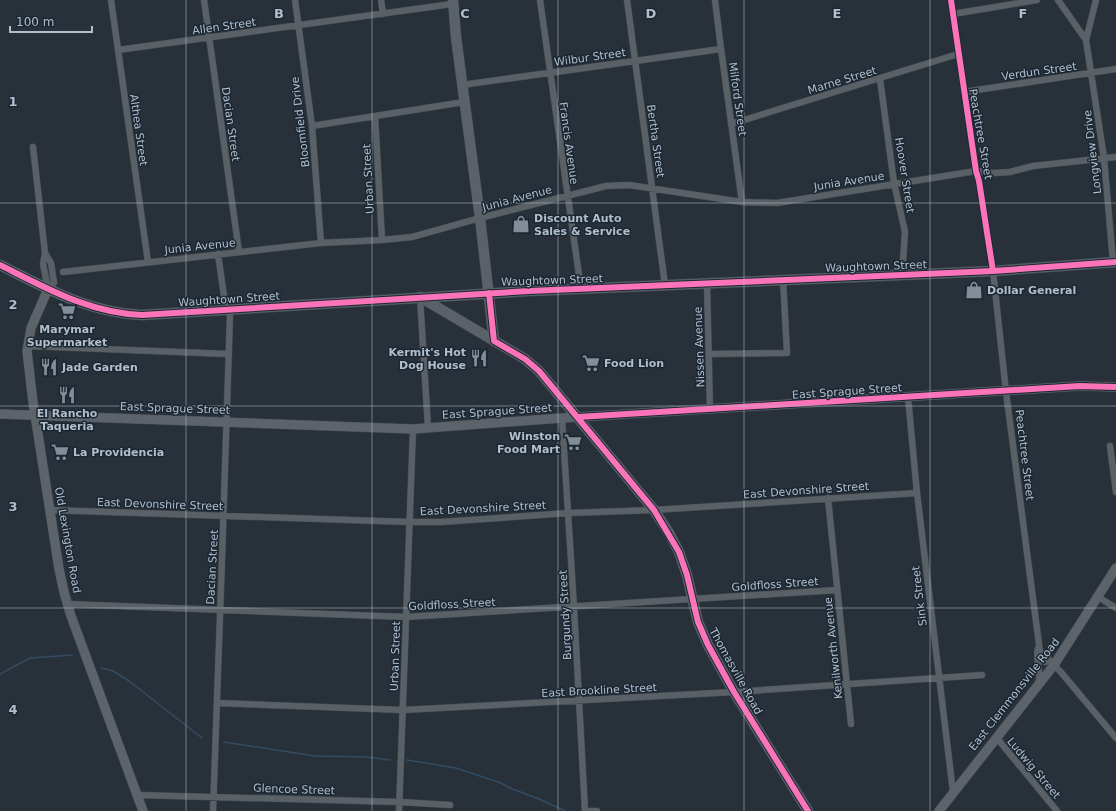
<svg xmlns="http://www.w3.org/2000/svg" width="1116" height="811" font-family="'DejaVu Sans',sans-serif">
<rect width="100%" height="100%" fill="#283139"/>
<g fill="none" stroke-linecap="round" stroke-linejoin="round">
<!-- stream -->
<path stroke="#334c64" stroke-width="1.5" d="M 101,668 L 113,671 L 129,681 L 202,738
M 0,674 L 30,658 L 72,655
M 224,742 L 315,756 L 366,757 L 390,760
M 407,760 L 456,768 L 501,783 L 510,788 L 539,799 L 565,811"/>
<!-- street casing -->
<g stroke="#474d53" stroke-width="7">
<path id="street" d="M 111,0 L 148,262
M 204,0 L 239,252
M 295,0 L 312,126 L 321,243
M 381,0 L 383,14
M 540,0 L 581,289
M 627,0 L 665,285
M 715,0 L 721,49 L 742,202
M 951,0 L 976,171 L 979,181 L 993,271 L 1006,392 L 1040,652 L 1041,657 L 1045,662 L 1050,661
M 1058,0 L 1086,40 L 1104,158 L 1113,262
M 953,14 L 1037,0
M 1086,40 L 1096,0
M 118,50 L 452,4
M 880,79 L 894,183 L 905,232 L 902,275
M 462,85 L 721,49
M 964,92 L 1116,69
M 375,116 L 382,240
M 731,124 L 958,54
M 312,126 L 464,102
M 33,147 L 45,253 L 43,264 L 48,289 L 54,283 L 51,263 L 45,253
M 63,272 L 321,243 L 382,240 L 412,237 L 480,218 L 606,186 L 629,185 L 742,202 L 777,203 L 976,171 L 993,173 L 1010,172 L 1033,166 L 1116,157
M 707,283 L 710,410
M 420,297 L 428,428
M 28,346 L 228,354
M 710,354 L 787,353 L 783,279
M 908,397 L 917,493 L 953,792
M 562,418 L 574,607 L 585,811
M 1110,446 L 1116,492
M 828,498 L 851,724
M 50,510 L 409,522 L 441,522 L 569,513 L 654,510 L 917,493
M 1098,597 L 1116,608
M 67,604 L 406,617 L 837,590
M 1040,652 C 1047,654 1047,657 1050,661 C 1053,665 1057,668 1060,671 L 1116,738
M 1038,684 C 1042,673 1035,660 1038,648
M 217,703 L 403,710 L 734,692 L 982,675
M 996,737 L 1057,811
M 137,795 L 400,802 L 450,805
M 213,811 C 220,646 224,480 230,315 L 225,303 L 218,254
M 399,811 L 413,429
M 585,811 L 597,811"/>
</g>
<!-- secondary casing -->
<g stroke="#474d53" stroke-width="10">
<path id="secondary" d="M 48,289 L 31,328 L 27,351 L 33,402 L 59,569 L 64,592 L 71,616 L 143,811
M 0,414 L 413,429 L 562,418 L 1080,386 L 1116,387
M 939,811 L 1054,665 L 1116,568"/>
</g>
<!-- primary casing -->
<g stroke="#464e55" stroke-width="11">
<path id="primary" d="M 453,0 L 456,37 L 480,218 L 494,341
M 0,265 C 46,288 89,313 142,315 L 529,291 L 902,275 L 993,271 L 1116,262
M 420,297 L 525,359 L 539,371 L 654,510 L 669,533 L 679,552 L 687,575 L 698,622 L 708,645 L 734,692 L 808,811"/>
</g>
<!-- street -->
<use href="#street" stroke="#596066" stroke-width="6"/>
<!-- secondary -->
<use href="#secondary" stroke="#5d636b" stroke-width="9"/>
<!-- primary -->
<use href="#primary" stroke="#5b6168" stroke-width="10"/>
<!-- cycleway casing -->
<g stroke="#1b2834" stroke-width="8">
<path id="cycleway" d="M 951,0 L 976,171 L 979,181 L 993,271
M 0,265 C 46,288 89,313 142,315 L 529,291 L 902,275 L 993,271 L 1116,262
M 489,293 L 494,341 L 525,359 L 539,371 L 654,510 L 679,552 L 687,575 L 698,622 L 708,645 L 734,692 L 808,811
M 578,417 L 1080,386 L 1116,387"/>
</g>
<!-- cycleway -->
<use href="#cycleway" stroke="#fb73b8" stroke-width="6"/>
</g>
<!-- grid -->
<path fill="none" stroke="#b2beca" stroke-width="1" stroke-opacity="0.55" d="M 186,0 L 186,811M 372,0 L 372,811M 558,0 L 558,811M 744,0 L 744,811M 930,0 L 930,811M 0,203 L 1116,203M 0,406 L 1116,406M 0,608 L 1116,608"/>
<!-- icons -->
<defs>
<g id="shop-bare" transform="scale(1.38)"><path d="M-5-2.5h2.3a2.7 3.5 0 0 1 5.4 0H5L5.5 6h-11ZM-1.5-2.5h3a1.5 2.3 0 0 0-3 0Z" fill="#828d97" stroke="#1b2834" stroke-width="2.5" paint-order="stroke"/></g>
<g id="supermarket-bare" transform="scale(1.38)"><path d="M-6-5.5h2.5l.6 2H6L4.5 2H-2.5L-4.4-4H-6ZM-1.5 3.2a1.3 1.3 0 1 0 .1 0ZM3 3.2a1.3 1.3 0 1 0 .1 0Z" fill="#828d97" stroke="#1b2834" stroke-width="2.5" paint-order="stroke"/></g>
<g id="restaurant-bare" transform="scale(1.38)"><path d="M-5-6h1v4h1v-4h1v4h1v-4h1v5L-1.5 .5V6h-2V.5L-5-1ZM5-6V6H3V1.5H1.5Q1.5-4 5-6Z" fill="#828d97" stroke="#1b2834" stroke-width="2.5" paint-order="stroke"/></g>
</defs>
<g fill-rule="evenodd">
<use href="#shop-bare" x="521" y="224"/>
<use href="#shop-bare" x="974" y="290"/>
<use href="#supermarket-bare" x="67" y="311"/>
<use href="#restaurant-bare" x="479" y="358"/>
<use href="#supermarket-bare" x="591" y="363"/>
<use href="#restaurant-bare" x="49" y="367"/>
<use href="#restaurant-bare" x="67" y="395"/>
<use href="#supermarket-bare" x="573" y="442"/>
<use href="#supermarket-bare" x="60" y="452"/>
</g>
<g text-anchor="middle" stroke-width="3" stroke-linejoin="round" paint-order="stroke">
<!-- street labels -->
<g font-size="11" fill="#b2beca" stroke="#1b2834">
<text transform="translate(224 26) rotate(-8)" y="4">Allen Street</text>
<text transform="translate(590 57) rotate(-8)" y="4">Wilbur Street</text>
<text transform="translate(1039 71) rotate(-8)" y="4">Verdun Street</text>
<text transform="translate(842 80) rotate(-17)" y="4">Marne Street</text>
<text transform="translate(738 99) rotate(82)" y="4">Milford Street</text>
<text transform="translate(300 122) rotate(-97)" y="4">Bloomfield Drive</text>
<text transform="translate(231 124) rotate(82)" y="4">Dacian Street</text>
<text transform="translate(139 130) rotate(82)" y="4">Althea Street</text>
<text transform="translate(981 134) rotate(80)" y="4">Peachtree Street</text>
<text transform="translate(656 141) rotate(82)" y="4">Bertha Street</text>
<text transform="translate(569 143) rotate(82)" y="4">Francis Avenue</text>
<text transform="translate(1092 152) rotate(-97)" y="4">Longview Drive</text>
<text transform="translate(905 175) rotate(81)" y="4">Hoover Street</text>
<text transform="translate(368 179) rotate(-93)" y="4">Urban Street</text>
<text transform="translate(849 181) rotate(-9)" y="4">Junia Avenue</text>
<text transform="translate(517 198) rotate(-15)" y="4">Junia Avenue</text>
<text transform="translate(200 246) rotate(-6)" y="4">Junia Avenue</text>
<text transform="translate(876 266) rotate(-2)" y="4">Waughtown Street</text>
<text transform="translate(552 280) rotate(-2)" y="4">Waughtown Street</text>
<text transform="translate(229 299) rotate(-4)" y="4">Waughtown Street</text>
<text transform="translate(699 347) rotate(-92)" y="4">Nissen Avenue</text>
<text transform="translate(847 391) rotate(-4)" y="4">East Sprague Street</text>
<text transform="translate(175 408) rotate(2)" y="4">East Sprague Street</text>
<text transform="translate(497 411) rotate(-4)" y="4">East Sprague Street</text>
<text transform="translate(1025 455) rotate(83)" y="4">Peachtree Street</text>
<text transform="translate(806 490) rotate(-4)" y="4">East Devonshire Street</text>
<text transform="translate(160 504) rotate(2)" y="4">East Devonshire Street</text>
<text transform="translate(483 508) rotate(-3)" y="4">East Devonshire Street</text>
<text transform="translate(68 540) rotate(80)" y="4">Old Lexington Road</text>
<text transform="translate(212 567) rotate(-87)" y="4">Dacian Street</text>
<text transform="translate(775 584) rotate(-4)" y="4">Goldfloss Street</text>
<text transform="translate(919 596) rotate(-97)" y="4">Sink Street</text>
<text transform="translate(452 604) rotate(-3)" y="4">Goldfloss Street</text>
<text transform="translate(565 615) rotate(-93)" y="4">Burgundy Street</text>
<text transform="translate(833 648) rotate(-96)" y="4">Kenilworth Avenue</text>
<text transform="translate(395 656) rotate(-88)" y="4">Urban Street</text>
<text transform="translate(736 671) rotate(61)" y="4">Thomasville Road</text>
<text transform="translate(599 690) rotate(-3)" y="4">East Brookline Street</text>
<text transform="translate(1014 694) rotate(-52)" y="4">East Clemmonsville Road</text>
<text transform="translate(1034 768) rotate(50)" y="4">Ludwig Street</text>
<text transform="translate(294 789) rotate(2)" y="4">Glencoe Street</text>
</g>
<!-- poi labels -->
<g font-size="11" font-weight="bold" fill="#b2beca" stroke="#1b2834" text-anchor="start">
<text x="534" y="222">Discount Auto<tspan x="534" dy="13">Sales &amp; Service</tspan></text>
<text x="987" y="294">Dollar General</text>
<text x="67" y="333" text-anchor="middle">Marymar<tspan x="67" dy="13">Supermarket</tspan></text>
<text x="466" y="356" text-anchor="end">Kermit's Hot<tspan x="466" dy="13">Dog House</tspan></text>
<text x="604" y="367">Food Lion</text>
<text x="62" y="371">Jade Garden</text>
<text x="67" y="417" text-anchor="middle">El Rancho<tspan x="67" dy="13">Taqueria</tspan></text>
<text x="560" y="440" text-anchor="end">Winston<tspan x="560" dy="13">Food Mart</tspan></text>
<text x="73" y="456">La Providencia</text>
</g>
</g>
<g font-size="13" text-anchor="middle" font-weight="bold" fill="#b2beca" stroke="#1b2834" stroke-width="3" stroke-linejoin="round" paint-order="stroke">
<text x="279" y="18">B</text>
<text x="465" y="18">C</text>
<text x="651" y="18">D</text>
<text x="837" y="18">E</text>
<text x="1023" y="18">F</text>
<text x="13" y="106">1</text>
<text x="13" y="309">2</text>
<text x="13" y="511">3</text>
<text x="13" y="714">4</text>
</g>
<!-- scale -->
<path d="M10 26v6h82v-6" fill="none" stroke="#b2beca" stroke-width="2"/>
<text x="16" y="26" font-size="12" fill="#b2beca" stroke="#1b2834" stroke-width="3" paint-order="stroke">100 m</text>
</svg>
